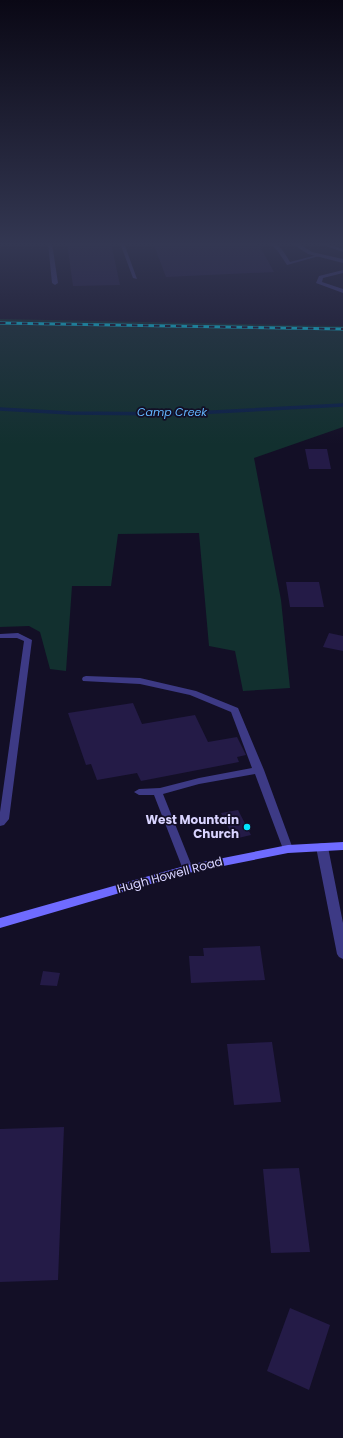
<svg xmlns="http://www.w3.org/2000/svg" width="343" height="1438" font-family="Poppins,sans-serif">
<rect width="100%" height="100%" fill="#130f26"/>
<!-- green -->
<path fill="#12302f" d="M 0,319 L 343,326 L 343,427 L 254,458 L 281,600 L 290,688 L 243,691 L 235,651 L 209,646 L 199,533 L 118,534 L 111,586 L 72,586 L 66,671 L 50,669 L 40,632 L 29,626 L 0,627 Z"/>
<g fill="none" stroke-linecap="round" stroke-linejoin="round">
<!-- stream -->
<path stroke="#0c2248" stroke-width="3.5" d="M 0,409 L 70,413 L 176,414 L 343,405"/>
</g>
<!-- building -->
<path fill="#241b47" d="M 67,243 L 111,243 L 120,285 L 73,286 Z
M 153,243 L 258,243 L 274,272 L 166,277 Z
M 305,449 L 327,449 L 331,469 L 309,469 Z
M 286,582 L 319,582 L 324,607 L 290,607 Z
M 329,633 L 343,636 L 343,651 L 323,647 Z
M 133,703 L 142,724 L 195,715 L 208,742 L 237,737 L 246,755 L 237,757 L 239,762 L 141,781 L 137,773 L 97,780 L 91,764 L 86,765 L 68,713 Z
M 238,810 L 251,835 L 234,839 L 221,813 Z
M 260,946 L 265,980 L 191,983 L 189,956 L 204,956 L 203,948 Z
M 43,971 L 60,973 L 57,986 L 40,985 Z
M 272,1042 L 281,1102 L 234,1105 L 227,1044 Z
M 64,1127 L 58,1280 L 0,1282 L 0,1129 Z
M 299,1168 L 310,1252 L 271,1253 L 263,1169 Z
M 290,1308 L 330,1325 L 309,1390 L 267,1371 Z"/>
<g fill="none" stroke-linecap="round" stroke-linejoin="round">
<!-- service -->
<path fill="#3d3a85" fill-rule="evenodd" d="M 48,243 L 52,243 L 58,283 L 55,285 L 52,283 Z
M 120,243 L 124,243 L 137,279 L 133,278 Z
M 269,243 C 280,243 285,254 290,262 L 317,255 L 319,256 L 287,265 L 277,250 Z
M 317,243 L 324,243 L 343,249 L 343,252 Z
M 343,270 L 343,273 L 323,278 L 322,282 L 343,289 L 343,293 L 316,283 L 319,276 Z
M 18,633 L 32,640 L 9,819 L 4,825 L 0,826 L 0,812 L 24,641 L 17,638 L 0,638 L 0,634 Z
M 86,676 L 140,678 L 196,691 L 238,708 L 264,770 L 293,849 L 292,852 L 284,852 L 283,849 L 255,774 L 199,784 L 163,794 L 193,869 L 192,872 L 184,872 L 154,795 L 139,795 L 134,792 L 139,789 L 160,788 L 199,778 L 252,768 L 231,712 L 190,695 L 140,684 L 83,681 L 82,679 L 83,677 Z"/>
<!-- minor -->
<path fill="#3d3a85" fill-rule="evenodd" d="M 291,243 L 298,243 L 312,252 L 343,259 L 343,263 L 308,254 Z
M 322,843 L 326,844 L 328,847 L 343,923 L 343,959 L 339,957 L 337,954 L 316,847 L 318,844 Z"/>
<!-- secondary -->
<path fill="#6f6bff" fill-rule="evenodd" d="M 343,842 L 343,850 L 288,853 L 188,873 L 0,928 L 0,918 L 188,865 L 288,845 Z"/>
<!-- rail casing -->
<g stroke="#00e5ff" stroke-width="3">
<path id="rail" d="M 0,323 L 343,329"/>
</g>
<!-- rail -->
<use href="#rail" stroke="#130f26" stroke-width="2" stroke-dasharray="5.5" stroke-linecap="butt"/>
</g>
<!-- sky -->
<linearGradient id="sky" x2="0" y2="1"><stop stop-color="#0a0815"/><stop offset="0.55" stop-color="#333752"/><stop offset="1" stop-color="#333752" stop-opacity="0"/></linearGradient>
<rect width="343" height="444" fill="url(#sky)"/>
<!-- markers -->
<circle fill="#00e5ff" stroke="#130f26" stroke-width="1.5" cx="247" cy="827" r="4"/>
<g text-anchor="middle" stroke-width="3.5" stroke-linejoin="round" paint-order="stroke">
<!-- far-water labels -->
<g font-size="11" font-style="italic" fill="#62b6ff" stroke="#130f26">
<text x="172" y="416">Camp Creek</text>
</g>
<!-- poi labels -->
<g font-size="12" font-weight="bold" fill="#d9d4ff" stroke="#130f26" text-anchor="end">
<text x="239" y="824">West Mountain<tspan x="239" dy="14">Church</tspan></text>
</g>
<!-- street labels -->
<g font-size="12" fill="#d9d4ff" stroke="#130f26">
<text transform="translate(170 875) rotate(-15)" y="4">Hugh Howell Road</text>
</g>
</g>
</svg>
